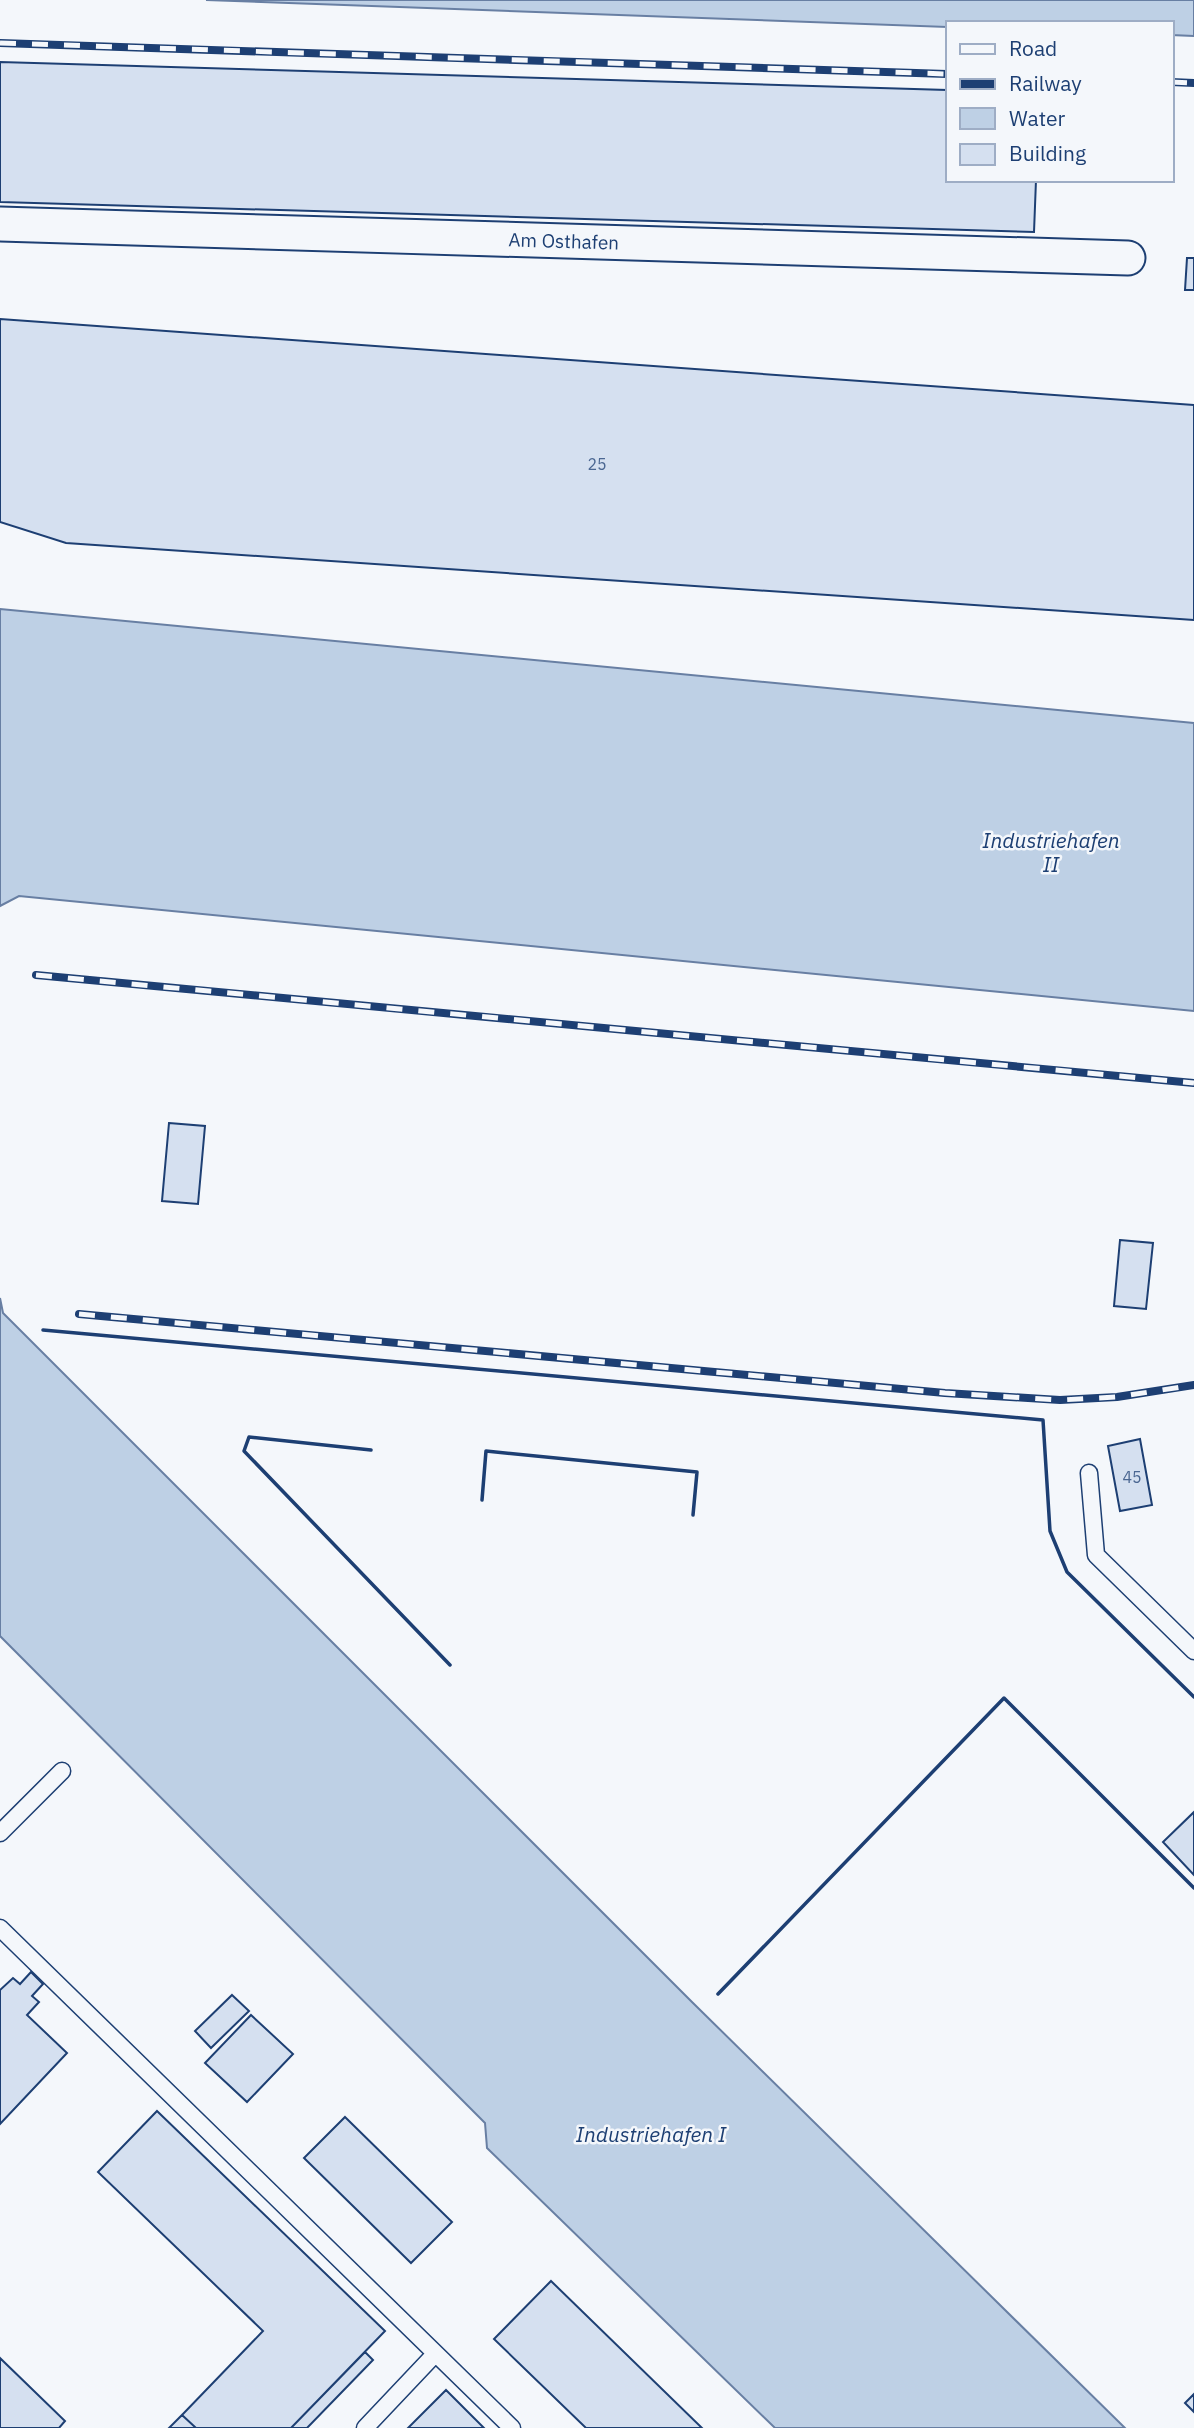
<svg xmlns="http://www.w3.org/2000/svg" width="1194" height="2428" font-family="'IBM Plex Sans',sans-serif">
<rect width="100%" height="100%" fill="#f4f7fb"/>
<!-- water -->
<path fill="#bed0e5" stroke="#687fa3" stroke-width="2" d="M 206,0 L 1194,0 L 1194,36 L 1171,35 L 1171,23 L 947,23 L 947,27 Z
M 0,609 L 1194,723 L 1194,1011 L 19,896 L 0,906 Z
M 0,1298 L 3,1313 L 692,2002 L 1125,2428 L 775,2428 L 487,2148 L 485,2123 L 0,1636 Z"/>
<!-- building -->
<path fill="#d5e0f0" stroke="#1d3f73" stroke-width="2" d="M 0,62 L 947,90 L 947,180 L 1036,180 L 1034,232 L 0,202 Z
M 1187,258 L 1194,258 L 1194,290 L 1185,290 Z
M 0,319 L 1194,405 L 1194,620 L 66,543 L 0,522 Z
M 169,1123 L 205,1126 L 198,1204 L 162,1201 Z
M 1120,1240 L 1153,1243 L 1146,1309 L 1114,1306 Z
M 1140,1439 L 1152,1505 L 1120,1511 L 1108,1446 Z
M 1194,1812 L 1194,1875 L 1163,1842 Z
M 31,1972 L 43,1984 L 32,1996 L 39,2002 L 27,2015 L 67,2053 L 0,2124 L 0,1990 L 13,1978 L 20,1984 Z
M 232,1995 L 249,2011 L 211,2048 L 195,2031 Z
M 251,2015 L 293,2054 L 247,2102 L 205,2063 Z
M 157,2111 L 385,2331 L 291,2428 L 196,2428 L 182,2415 L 263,2331 L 98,2172 Z
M 345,2117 L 452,2222 L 411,2263 L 304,2158 Z
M 551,2281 L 702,2428 L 586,2428 L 494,2339 Z
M 365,2352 L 373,2360 L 307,2428 L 291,2428 Z
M 0,2358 L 65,2421 L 59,2428 L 0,2428 Z
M 446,2390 L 484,2428 L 408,2428 Z
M 1194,2394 L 1194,2412 L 1185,2403 Z
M 182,2415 L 196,2428 L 169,2428 Z"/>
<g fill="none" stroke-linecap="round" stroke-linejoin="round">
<!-- lane casing -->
<g stroke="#1d3f73" stroke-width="19">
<path id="lane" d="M 1089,1473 L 1096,1555 L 1194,1651
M 0,1833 L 62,1771
M 0,1928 L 512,2428
M 365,2428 L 435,2354"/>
</g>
<!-- street casing -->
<g stroke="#1d3f73" stroke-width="37">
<g id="street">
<path id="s1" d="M 0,224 L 1128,258"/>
</g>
</g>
<!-- lane -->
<use href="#lane" stroke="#f4f7fb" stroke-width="16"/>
<!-- street -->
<use href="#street" stroke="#f4f7fb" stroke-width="33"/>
<!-- rail casing -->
<g stroke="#1d3f73" stroke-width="8">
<path id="rail" d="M 0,43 L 947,74
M 1171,82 L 1194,83
M 36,975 L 1194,1083
M 79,1314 L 945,1393 L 1060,1400 L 1117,1397 L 1194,1385"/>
</g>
<!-- rail -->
<use href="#rail" stroke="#f4f7fb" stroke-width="5" stroke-dasharray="16" stroke-linecap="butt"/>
<!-- wall -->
<path stroke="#1d3f73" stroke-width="3.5" d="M 43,1330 L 1043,1420 L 1050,1531 L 1067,1572 L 1194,1697
M 371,1450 L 249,1437 L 244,1451 L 450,1665
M 482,1500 L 486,1451 L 697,1472 L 693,1515
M 718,1994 L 1004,1698 L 1194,1888"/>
</g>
<g text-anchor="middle" stroke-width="5" stroke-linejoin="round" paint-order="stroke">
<!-- number labels -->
<g font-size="16" fill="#4b6792">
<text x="597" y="470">25</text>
<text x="1132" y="1483">45</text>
</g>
<!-- street labels -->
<g font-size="19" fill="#1d3f73" stroke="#f4f7fb">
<text dy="7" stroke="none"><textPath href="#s1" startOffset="564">Am Osthafen</textPath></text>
</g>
<!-- water labels -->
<g font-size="21" font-style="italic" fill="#1d3f73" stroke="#f4f7fb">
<text x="1051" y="848">Industriehafen<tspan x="1051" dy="24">II</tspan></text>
<text x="651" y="2142">Industriehafen I</text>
</g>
</g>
<!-- legend -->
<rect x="946" y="21" width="228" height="161" fill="#f4f7fb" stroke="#9eadc5" stroke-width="2"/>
<rect x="960" y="44" width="35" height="10" fill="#f4f7fb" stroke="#9eadc5" stroke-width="2"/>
<text x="1009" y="56" font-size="21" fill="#1d3f73">Road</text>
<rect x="960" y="79" width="35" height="10" fill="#1d3f73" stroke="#9eadc5" stroke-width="2"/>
<text x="1009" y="91" font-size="21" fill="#1d3f73">Railway</text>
<rect x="960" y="108" width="35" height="21" fill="#bed0e5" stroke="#9eadc5" stroke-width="2"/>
<text x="1009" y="126" font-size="21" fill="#1d3f73">Water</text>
<rect x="960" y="144" width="35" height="21" fill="#d5e0f0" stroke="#9eadc5" stroke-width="2"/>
<text x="1009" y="161" font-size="21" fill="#1d3f73">Building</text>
</svg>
